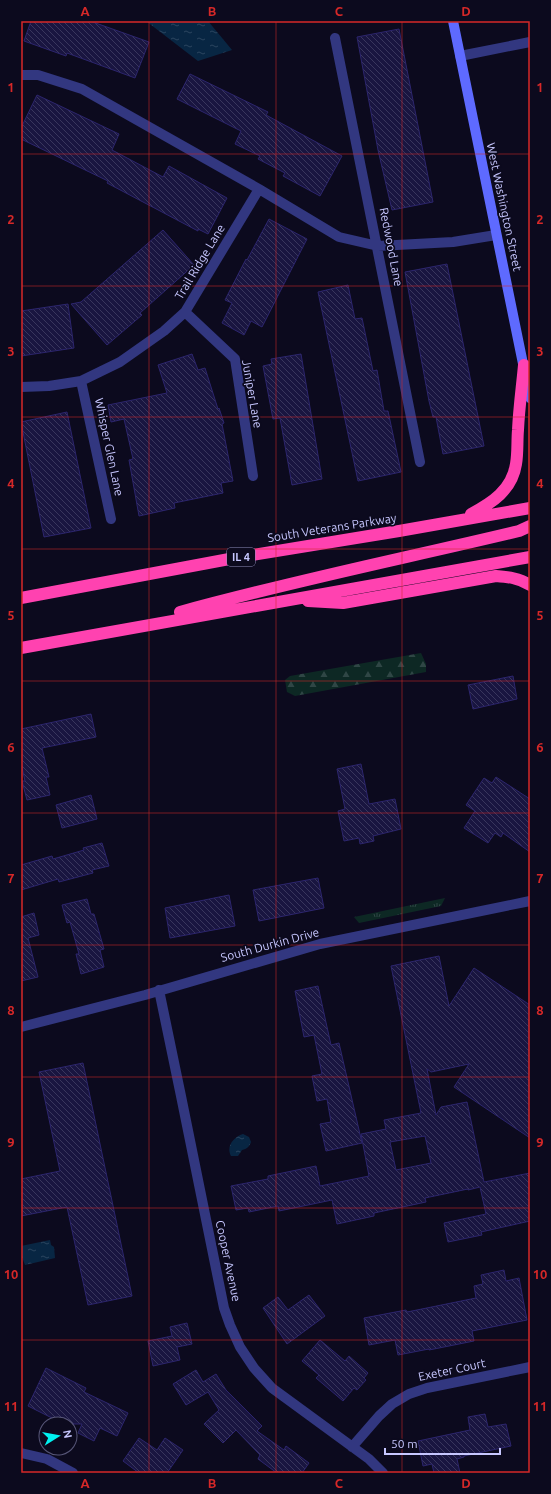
<svg xmlns="http://www.w3.org/2000/svg" width="551" height="1494" font-family="Ubuntu,sans-serif">
<defs>
<pattern id="grass-tufts" width="24" height="20" patternUnits="userSpaceOnUse"><rect width="24" height="20" fill="#0d2824"/><path d="M3 7l-1-3M5 7V3M7 7l1-3M15 17l-1-3M17 17v-4M19 17l1-3" fill="none" stroke="#2f4645"/></pattern>
<pattern id="forest-firs" width="22" height="20" patternUnits="userSpaceOnUse"><rect width="22" height="20" fill="#0d2824"/><path d="M5 1l3.5 6h-7zM16 11l3.5 6h-7z" fill="#2f4645"/></pattern>
<pattern id="water-ripples" width="26" height="14" patternUnits="userSpaceOnUse"><rect width="26" height="14" fill="#082643"/><path d="M2 4q2-2 4 0t4 0M15 11q2-2 4 0t4 0" fill="none" stroke="#2a445f"/></pattern>
<pattern id="building-back-hatch" width="6" height="6" patternUnits="userSpaceOnUse"><rect width="6" height="6" fill="#191540"/><path d="M-1 5l2 2M0 0l6 6M5-1l2 2" fill="none" stroke="#39365d"/></pattern>
</defs>
<rect width="100%" height="100%" fill="#0c0a1e"/>
<!-- grass -->
<path fill="url(#grass-tufts)" d="M 445,898 L 441,906 L 359,923 L 354,917 Z"/>
<!-- forest -->
<path fill="url(#forest-firs)" d="M 421,653 L 426,664 L 426,672 L 295,696 L 287,692 L 285,680 L 290,676 Z"/>
<!-- water -->
<path fill="url(#water-ripples)" d="M 146,21 L 208,21 L 232,50 L 198,61 Z
M 243,1134 L 249,1137 L 251,1142 C 249,1147 247,1149 242,1150 L 238,1156 L 231,1156 C 226,1147 233,1137 243,1134 Z
M 50,1240 L 51,1245 L 54,1247 L 55,1258 L 25,1265 L 21,1254 L 21,1246 Z"/>
<!-- building -->
<path fill="url(#building-back-hatch)" stroke="#2c256d" fill-rule="evenodd" d="M 31,21 L 90,21 L 149,42 L 135,78 L 67,53 L 66,56 L 24,41 Z
M 399,29 L 433,202 L 392,210 L 378,150 L 357,37 Z
M 190,74 L 268,112 L 266,115 L 342,156 L 320,196 L 283,176 L 285,173 L 258,159 L 260,156 L 235,144 L 241,131 L 177,99 Z
M 37,95 L 119,134 L 112,150 L 163,177 L 169,166 L 227,198 L 208,234 L 198,229 L 198,231 L 107,183 L 108,181 L 21,139 L 21,128 Z
M 269,219 L 307,239 L 262,327 L 251,321 L 244,335 L 222,323 L 232,303 L 225,300 L 246,259 L 247,260 Z
M 163,230 L 194,265 L 140,313 L 142,315 L 107,345 L 71,304 L 81,302 Z
M 447,264 L 484,446 L 443,454 L 436,417 L 433,417 L 429,401 L 405,272 Z
M 348,285 L 355,319 L 362,318 L 373,371 L 377,370 L 384,411 L 388,411 L 401,472 L 358,481 L 318,292 Z
M 68,304 L 74,348 L 21,356 L 21,311 Z
M 192,354 L 198,370 L 205,368 L 218,409 L 219,408 L 224,423 L 222,424 L 233,481 L 221,483 L 223,493 L 174,503 L 175,508 L 139,516 L 129,460 L 133,459 L 124,419 L 111,422 L 108,405 L 167,393 L 158,365 Z
M 301,354 L 322,479 L 292,485 L 280,418 L 273,419 L 263,366 L 272,364 L 271,359 Z
M 67,412 L 91,528 L 44,537 L 21,422 Z
M 513,676 L 517,699 L 473,709 L 468,685 Z
M 91,714 L 96,737 L 42,748 L 49,777 L 46,777 L 50,795 L 27,800 L 22,781 L 25,781 L 21,763 L 21,729 Z
M 361,764 L 369,804 L 395,799 L 401,829 L 373,836 L 374,841 L 360,844 L 359,838 L 344,841 L 338,811 L 345,809 L 337,769 Z
M 496,777 L 530,799 L 530,852 L 503,833 L 501,837 L 495,833 L 488,843 L 464,828 L 475,811 L 466,805 L 484,778 L 492,783 Z
M 91,795 L 97,819 L 62,828 L 56,805 Z
M 102,843 L 109,866 L 92,870 L 93,873 L 59,882 L 58,879 L 21,890 L 21,865 L 52,856 L 53,859 L 84,850 L 83,848 Z
M 318,878 L 324,908 L 259,921 L 253,890 Z
M 229,895 L 235,926 L 170,938 L 165,908 Z
M 87,899 L 91,914 L 94,914 L 104,949 L 100,950 L 104,967 L 81,974 L 76,954 L 79,954 L 70,922 L 67,923 L 62,905 Z
M 34,913 L 39,935 L 28,938 L 38,977 L 21,981 L 21,917 Z
M 439,956 L 449,1006 L 474,968 L 530,1005 L 530,1138 L 454,1087 L 469,1064 L 431,1072 L 427,1069 L 436,1115 L 441,1107 L 467,1102 L 484,1182 L 530,1173 L 530,1221 L 481,1232 L 482,1235 L 448,1242 L 444,1223 L 486,1214 L 480,1187 L 468,1190 L 468,1189 L 425,1198 L 426,1202 L 374,1213 L 374,1216 L 337,1224 L 332,1200 L 279,1211 L 278,1206 L 249,1212 L 248,1208 L 236,1210 L 231,1186 L 268,1179 L 268,1176 L 316,1166 L 320,1186 L 369,1176 L 361,1134 L 386,1129 L 384,1120 L 421,1113 L 391,966 ZM 425,1136 L 431,1163 L 396,1170 L 390,1142 Z
M 318,986 L 331,1045 L 339,1043 L 362,1143 L 326,1151 L 320,1124 L 331,1122 L 327,1099 L 317,1101 L 312,1076 L 322,1074 L 314,1035 L 304,1037 L 295,991 Z
M 83,1063 L 132,1296 L 88,1305 L 67,1207 L 21,1216 L 21,1179 L 60,1171 L 39,1072 Z
M 504,1270 L 506,1281 L 519,1278 L 527,1320 L 472,1331 L 474,1341 L 429,1350 L 429,1349 L 398,1355 L 395,1340 L 369,1345 L 364,1318 L 406,1310 L 407,1312 L 476,1298 L 474,1286 L 483,1284 L 481,1275 Z
M 309,1295 L 325,1316 L 287,1344 L 263,1308 L 278,1297 L 288,1310 Z
M 187,1323 L 192,1344 L 177,1347 L 180,1360 L 153,1366 L 148,1341 L 172,1336 L 170,1327 Z
M 320,1340 L 345,1361 L 349,1356 L 368,1373 L 364,1378 L 366,1380 L 357,1390 L 354,1388 L 343,1401 L 316,1378 L 319,1375 L 302,1361 Z
M 46,1368 L 86,1388 L 84,1392 L 128,1413 L 117,1436 L 100,1428 L 94,1441 L 78,1433 L 82,1424 L 64,1424 L 28,1406 Z
M 196,1370 L 203,1382 L 216,1374 L 226,1390 L 262,1426 L 257,1431 L 284,1450 L 286,1446 L 309,1463 L 302,1473 L 277,1473 L 258,1459 L 260,1455 L 236,1430 L 223,1443 L 204,1424 L 219,1410 L 208,1392 L 186,1405 L 173,1384 Z
M 485,1414 L 488,1427 L 506,1424 L 511,1446 L 464,1456 L 464,1457 L 457,1459 L 460,1473 L 434,1473 L 432,1464 L 423,1466 L 418,1441 L 470,1430 L 468,1417 Z
M 139,1438 L 157,1450 L 165,1438 L 183,1450 L 167,1473 L 139,1473 L 123,1461 Z"/>
<g fill="none" stroke-linecap="round" stroke-linejoin="round">
<!-- street -->
<path stroke="#323780" stroke-width="10" d="M 335,38 L 420,462
M 460,56 L 530,42
M 21,75 L 38,75 L 82,89 L 259,189 L 185,312 L 164,331 L 120,362 L 81,381 L 49,386 L 21,387
M 259,189 L 339,237 L 378,246 L 453,242 L 496,235
M 185,312 L 235,359 L 253,476
M 81,381 L 111,519
M 159,990 L 181,1096 L 224,1308 L 230,1325 L 240,1347 L 254,1368 L 272,1388 L 369,1459 L 383,1473
M 21,1027 L 145,995 L 320,944 L 530,901
M 352,1447 L 379,1416 L 392,1404 L 409,1394 L 427,1388 L 530,1367
M 21,1453 L 47,1459 L 73,1473"/>
<!-- secondary -->
<path stroke="#5e6aff" stroke-width="10" d="M 453,21 L 530,398"/>
<!-- highway -->
<path stroke="#ff42b0" stroke-width="12" d="M 471,514 C 492,503 512,490 516,464 C 518,453 517,441 518,430 C 519,408 522,387 524,365
M 21,598 L 240,557 L 399,531 L 530,508
M 308,601 L 343,603 L 496,576 C 508,577 519,578 530,585
M 180,612 C 292,581 406,558 519,531 L 530,526
M 21,648 L 530,557"/>
</g>
<!-- grid -->
<path fill="none" stroke="#d62828" stroke-width="1" stroke-opacity="0.55" d="M 149,21 L 149,1473M 276,21 L 276,1473M 402,21 L 402,1473M 21,154 L 530,154M 21,286 L 530,286M 21,417 L 530,417M 21,549 L 530,549M 21,681 L 530,681M 21,813 L 530,813M 21,945 L 530,945M 21,1077 L 530,1077M 21,1208 L 530,1208M 21,1340 L 530,1340"/>
<g text-anchor="middle" stroke-width="3.5" stroke-linejoin="round" paint-order="stroke">
<!-- shield labels -->
<rect fill="#0c0a1e" stroke="#8f8ebc" stroke-width="1" x="227" y="548" width="28" height="18" rx="3"/>
<g font-size="11" font-weight="bold" fill="#c7c7ff">
<text x="241" y="561">IL 4</text>
</g>
<!-- street labels -->
<g font-size="12" fill="#c7c7ff" stroke="#0c0a1e">
<text transform="translate(504 207) rotate(78)" y="4">West Washington Street</text>
<text transform="translate(391 247) rotate(79)" y="4">Redwood Lane</text>
<text transform="translate(200 262) rotate(-59)" y="4">Trail Ridge Lane</text>
<text transform="translate(252 394) rotate(80)" y="4">Juniper Lane</text>
<text transform="translate(109 447) rotate(78)" y="4">Whisper Glen Lane</text>
<text transform="translate(332 528) rotate(-9)" y="4">South Veterans Parkway</text>
<text transform="translate(270 945) rotate(-15)" y="4">South Durkin Drive</text>
<text transform="translate(228 1261) rotate(78)" y="4">Cooper Avenue</text>
<text transform="translate(452 1370) rotate(-12)" y="4">Exeter Court</text>
</g>
</g>
<!-- border -->
<rect width="551" height="1494" fill="none" stroke="#0c0a1e" stroke-width="44"/>
<!-- north arrow -->
<g transform="translate(58 1436) rotate(79)"><circle r="19" fill="#0c0a1e" stroke="#575678"/>
<path d="M0-3L7 15L0 10L-7 15Z" fill="#00f2f1"/>
<text y="-6" font-size="11" font-weight="bold" text-anchor="middle" fill="#c7c7ff">N</text>
</g>
<!-- scale -->
<path d="M385 1448v6h115v-6" fill="none" stroke="#c7c7ff" stroke-width="2"/>
<text x="391" y="1448" font-size="12" fill="#c7c7ff" stroke="#0c0a1e" stroke-width="3" paint-order="stroke">50 m</text>
<rect x="22" y="22" width="507" height="1450" fill="none" stroke="#d62828" stroke-width="1.5"/>
<g font-size="13" text-anchor="middle" font-weight="bold" fill="#d62828">
<text x="85" y="16">A</text>
<text x="212" y="16">B</text>
<text x="339" y="16">C</text>
<text x="466" y="16">D</text>
<text x="11" y="92">1</text>
<text x="540" y="92">1</text>
<text x="11" y="224">2</text>
<text x="540" y="224">2</text>
<text x="11" y="356">3</text>
<text x="540" y="356">3</text>
<text x="11" y="488">4</text>
<text x="540" y="488">4</text>
<text x="11" y="620">5</text>
<text x="540" y="620">5</text>
<text x="11" y="752">6</text>
<text x="540" y="752">6</text>
<text x="11" y="883">7</text>
<text x="540" y="883">7</text>
<text x="11" y="1015">8</text>
<text x="540" y="1015">8</text>
<text x="11" y="1147">9</text>
<text x="540" y="1147">9</text>
<text x="11" y="1279">10</text>
<text x="540" y="1279">10</text>
<text x="11" y="1411">11</text>
<text x="540" y="1411">11</text>
<text x="85" y="1488">A</text>
<text x="212" y="1488">B</text>
<text x="339" y="1488">C</text>
<text x="466" y="1488">D</text>
</g>
</svg>
